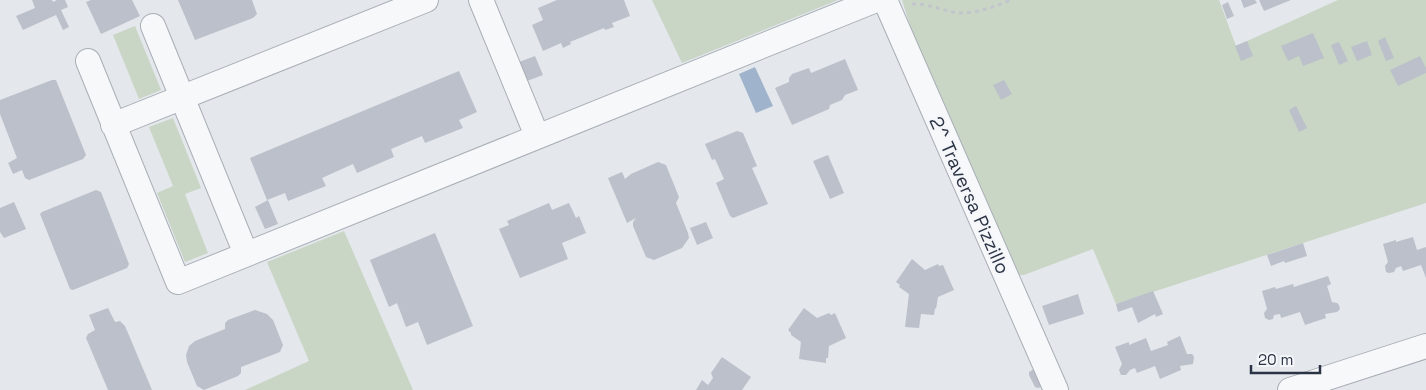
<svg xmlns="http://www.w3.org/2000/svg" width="1426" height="390" font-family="'Space Grotesk',sans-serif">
<rect width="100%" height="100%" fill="#e4e7ec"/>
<!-- green -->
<path fill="#c9d6c5" d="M 652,0 L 838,0 L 682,63 Z
M 902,0 L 1219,0 L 1236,46 L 1338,0 L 1426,0 L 1426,203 L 1116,304 L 1093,249 L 1024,275 L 1014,275 L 919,54 Z
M 135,26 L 161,90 L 139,99 L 113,35 Z
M 173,118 L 201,188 L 185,194 L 208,253 L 185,262 L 157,193 L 173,186 L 149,127 Z
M 344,231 L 413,390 L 245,390 L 309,361 L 267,262 Z"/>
<!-- water -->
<path fill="#9fb4cc" d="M 755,67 L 773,106 L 756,113 L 739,74 Z"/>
<!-- building -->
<path fill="#bbc0ca" d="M 32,0 L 52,0 L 53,2 L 57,0 L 65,0 L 68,7 L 61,10 L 69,27 L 63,30 L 56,15 L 23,30 L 16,16 L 35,8 Z
M 91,0 L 132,0 L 140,16 L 101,34 L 86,2 Z
M 178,0 L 252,0 L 257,14 L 253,18 L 195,40 Z
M 557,0 L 624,0 L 630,16 L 612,23 L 614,27 L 605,30 L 604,28 L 570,42 L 571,44 L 563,48 L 561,43 L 543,51 L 532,25 L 543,20 L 538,8 Z
M 1241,0 L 1255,0 L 1257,3 L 1244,8 Z
M 1259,0 L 1291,0 L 1264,11 Z
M 1228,2 L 1234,16 L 1227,19 L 1222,5 Z
M 1313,33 L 1324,58 L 1303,66 L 1299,56 L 1288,61 L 1281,46 Z
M 1385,37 L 1394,58 L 1386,61 L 1378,41 Z
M 1247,41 L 1253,56 L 1241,61 L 1235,46 Z
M 1367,41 L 1372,55 L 1357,61 L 1351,47 Z
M 1339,42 L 1348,61 L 1339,65 L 1331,45 Z
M 535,56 L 543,75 L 527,81 L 519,62 Z
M 1420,56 L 1426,68 L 1426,73 L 1398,86 L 1390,70 Z
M 845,59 L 858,90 L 845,95 L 842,100 L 830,105 L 829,109 L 792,125 L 775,88 L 789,82 L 789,78 L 792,74 L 809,68 L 811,73 Z
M 459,71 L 477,112 L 459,120 L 463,128 L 425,143 L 422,136 L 391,149 L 394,157 L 357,173 L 353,164 L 322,178 L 326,186 L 288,201 L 285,193 L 267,200 L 250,158 Z
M 52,80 L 56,80 L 86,155 L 83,159 L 29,180 L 25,178 L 22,170 L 13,174 L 8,163 L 17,158 L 0,114 L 0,100 Z
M 1004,80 L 1012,94 L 1001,100 L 993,85 Z
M 1296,106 L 1307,128 L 1299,132 L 1289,110 Z
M 737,131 L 743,133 L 757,166 L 752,168 L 768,204 L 733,218 L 730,216 L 716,183 L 724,179 L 715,159 L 712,160 L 705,144 Z
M 828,155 L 844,193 L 830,199 L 813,161 Z
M 658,162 L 666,165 L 679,197 L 676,203 L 688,233 L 689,238 L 682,248 L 654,260 L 646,257 L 633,226 L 633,222 L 636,218 L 627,223 L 608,178 L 622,172 L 625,179 L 631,174 Z
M 96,190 L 101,192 L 129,264 L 127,268 L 73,290 L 70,289 L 40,214 L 42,212 Z
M 268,200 L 278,224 L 265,229 L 255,207 Z
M 14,202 L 26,229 L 4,238 L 0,232 L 0,208 Z
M 549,203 L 552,210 L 569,203 L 576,218 L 579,216 L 586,233 L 562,243 L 568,259 L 520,278 L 499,229 L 509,225 L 507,221 Z
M 706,222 L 713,238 L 697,245 L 690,228 Z
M 435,233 L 473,326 L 427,345 L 418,322 L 406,327 L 397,303 L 389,307 L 370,260 Z
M 1413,237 L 1417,250 L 1426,247 L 1426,278 L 1421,265 L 1403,271 L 1401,266 L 1396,268 L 1394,272 L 1389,273 L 1386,272 L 1385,266 L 1388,262 L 1383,244 L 1396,240 L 1396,242 Z
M 1303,243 L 1307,256 L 1285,263 L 1284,261 L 1271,266 L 1267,255 Z
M 912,259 L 925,270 L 938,264 L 939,266 L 943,265 L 954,290 L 938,297 L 936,309 L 935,308 L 934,315 L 921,314 L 919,328 L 905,327 L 909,294 L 899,287 L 900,285 L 896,282 Z
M 1328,276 L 1331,284 L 1327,286 L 1332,302 L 1337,303 L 1339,305 L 1340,309 L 1337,312 L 1325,314 L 1326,318 L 1305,325 L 1300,312 L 1281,318 L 1280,314 L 1274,315 L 1273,319 L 1269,320 L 1265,318 L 1264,313 L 1267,309 L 1262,291 L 1275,287 L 1276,289 L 1293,284 L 1294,287 Z
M 1153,291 L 1163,314 L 1156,317 L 1155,314 L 1138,323 L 1132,307 L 1118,312 L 1116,304 Z
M 1078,294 L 1084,314 L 1049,325 L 1042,306 Z
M 108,308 L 115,322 L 120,321 L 125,326 L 152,390 L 108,390 L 86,338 L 88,334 L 95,330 L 89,315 Z
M 804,308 L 817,318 L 829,313 L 831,315 L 835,313 L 846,338 L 829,346 L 828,358 L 826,358 L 826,363 L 799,359 L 801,342 L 791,335 L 791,333 L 788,330 Z
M 255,310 L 267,314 L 273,320 L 283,345 L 280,352 L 241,367 L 241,373 L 238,376 L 204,390 L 197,386 L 187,362 L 186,355 L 189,346 L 195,341 L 225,329 L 225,323 L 228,320 Z
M 1180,336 L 1187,354 L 1192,354 L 1194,357 L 1193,364 L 1180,366 L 1181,370 L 1160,379 L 1155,366 L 1137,373 L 1135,368 L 1130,370 L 1126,375 L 1121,375 L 1119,370 L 1122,364 L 1115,347 L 1129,342 L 1129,345 L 1146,338 L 1151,351 L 1168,345 L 1167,342 Z
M 722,357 L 751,377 L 742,390 L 696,390 L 702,380 L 708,385 L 713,378 L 711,373 Z
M 1034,369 L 1041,387 L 1038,388 L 1035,387 L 1029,375 L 1029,372 Z"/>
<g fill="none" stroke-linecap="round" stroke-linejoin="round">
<!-- street casing -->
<g stroke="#a9aeb7" stroke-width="26">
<path id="street" d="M 481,0 L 537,136
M 885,0 L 1056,390
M 153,26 L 246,254
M 88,61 L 178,282 L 876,0
M 113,125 L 426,0
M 1290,390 L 1426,346"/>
</g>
<!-- path -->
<path stroke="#c2c5cb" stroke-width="3" stroke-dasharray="4 4" stroke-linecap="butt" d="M 912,4 C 929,3 944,12 961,13 C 978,13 996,6 1011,0"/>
<!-- street -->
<use href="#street" stroke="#f7f8fa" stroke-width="24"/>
</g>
<g text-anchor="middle" stroke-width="4" stroke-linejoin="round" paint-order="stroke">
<!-- street labels -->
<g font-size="19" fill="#2b3445" stroke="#f4f6f9">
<text transform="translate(970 195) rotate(66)" y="7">2^ Traversa Pizzillo</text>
</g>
</g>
<!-- scale -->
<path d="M1251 365v8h69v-8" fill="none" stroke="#2b3445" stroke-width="2.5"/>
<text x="1258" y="365" font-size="15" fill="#2b3445" stroke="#f4f6f9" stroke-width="4" paint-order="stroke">20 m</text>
</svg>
